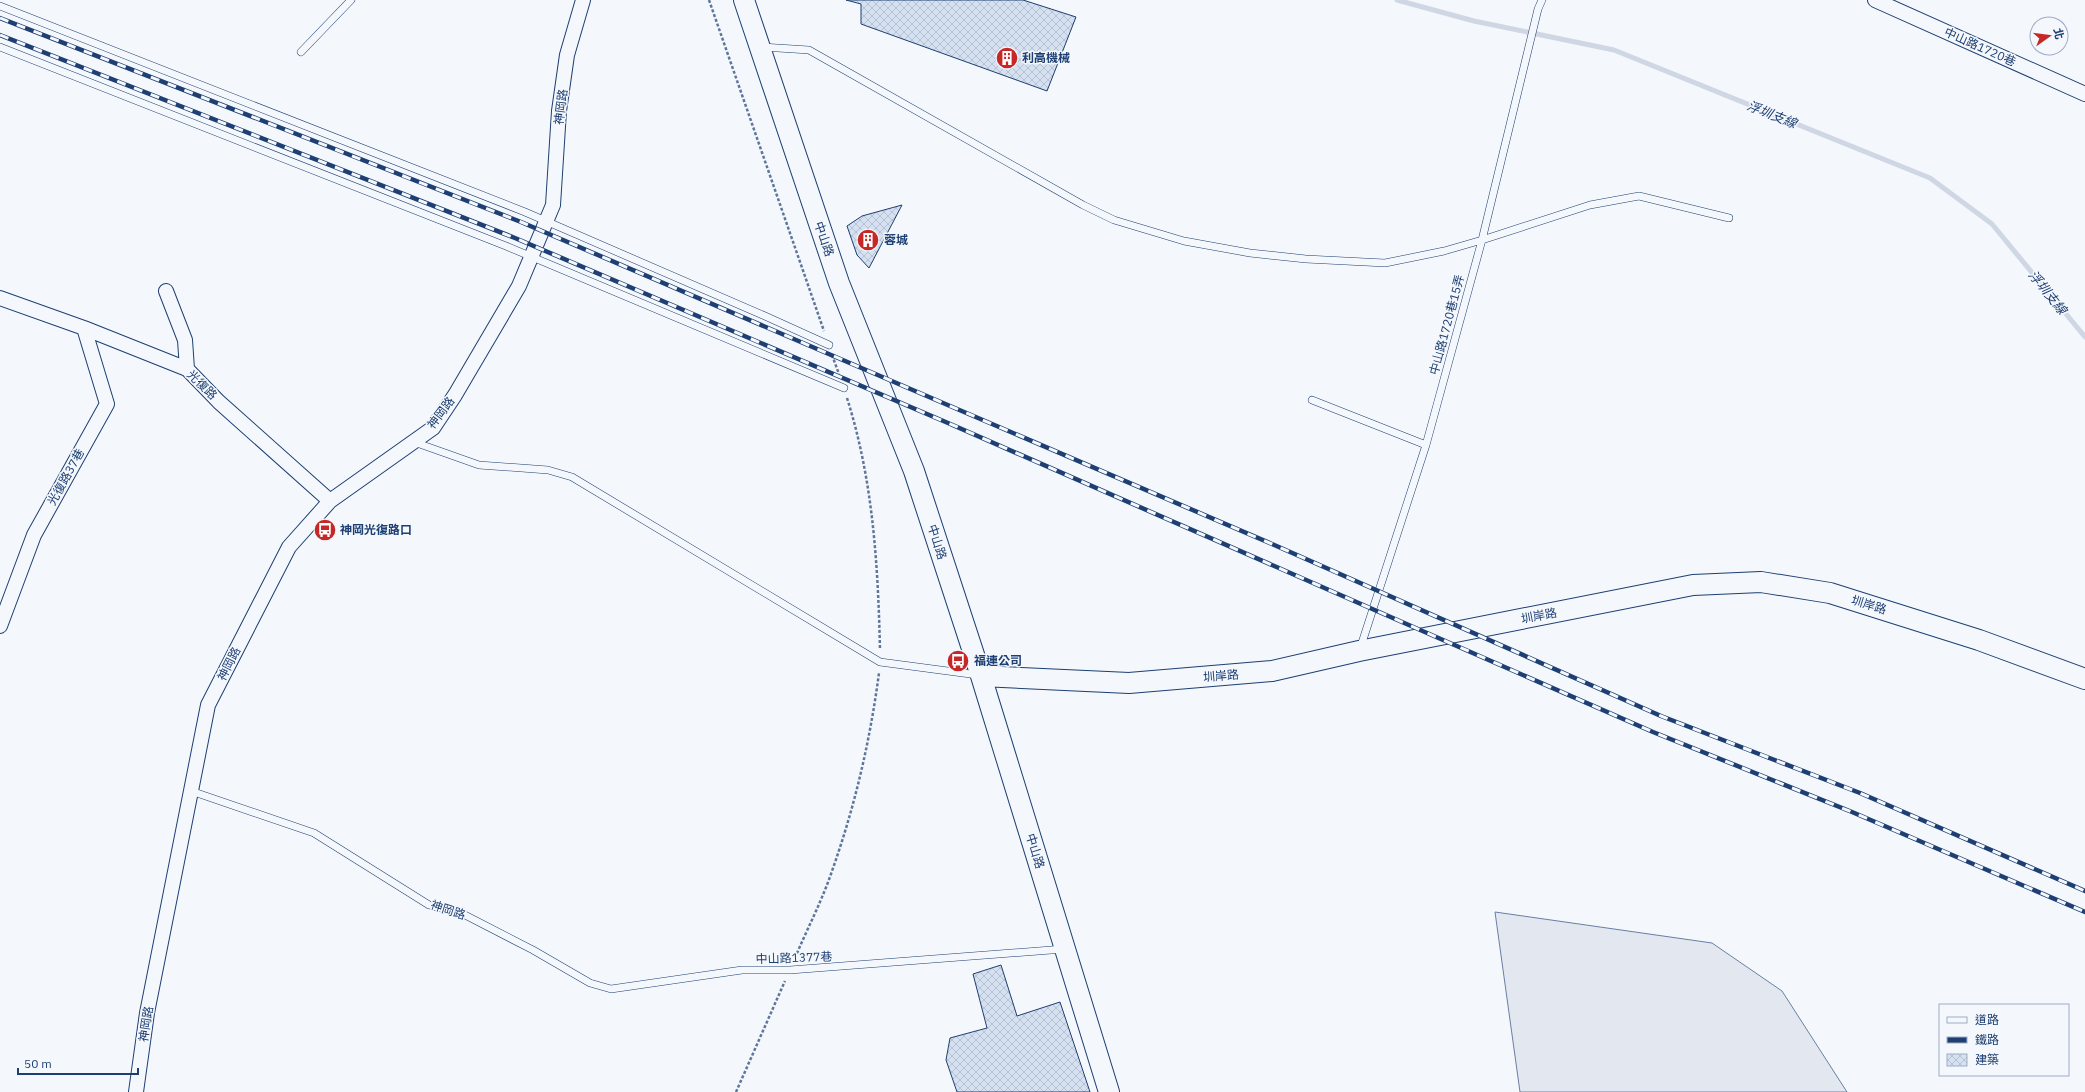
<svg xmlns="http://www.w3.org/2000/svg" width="2085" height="1092" font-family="'IBM Plex Sans','Noto Sans TC',sans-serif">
<defs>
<pattern id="building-cross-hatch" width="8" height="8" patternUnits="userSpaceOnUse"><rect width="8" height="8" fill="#d5e0f0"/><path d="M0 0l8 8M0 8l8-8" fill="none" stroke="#b6c1d1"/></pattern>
</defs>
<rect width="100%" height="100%" fill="#f4f7fb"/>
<!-- parking -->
<path fill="#e3e8f0" stroke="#687fa3" d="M 1495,912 L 1712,943 L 1782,991 L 1847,1092 L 1520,1092 Z"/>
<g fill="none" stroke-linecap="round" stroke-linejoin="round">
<!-- stream -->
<path stroke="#cfd7e4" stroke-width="5" d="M 1397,0 L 1474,21 L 1614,50 L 1930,178 L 1992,224 L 2085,337"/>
</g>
<!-- building -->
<path fill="url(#building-cross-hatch)" stroke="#1d3f73" d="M 846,0 L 1023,0 L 1076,17 L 1047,91 L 861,24 L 861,4 Z
M 902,205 L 869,268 L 857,255 L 847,226 L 862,216 Z
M 1001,965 L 1017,1016 L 1060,1002 L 1090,1092 L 957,1092 L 946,1060 L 950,1038 L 987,1028 L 973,974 Z"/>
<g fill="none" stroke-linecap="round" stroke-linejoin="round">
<!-- lane casing -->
<g stroke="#1d3f73" stroke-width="8">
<path id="lane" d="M 0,6 L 525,212 L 765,316 L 829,345
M 0,47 L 506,246 L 844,388
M 761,47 L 809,50 L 1083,205 L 1114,220 L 1184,241 L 1250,253 L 1306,259 L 1385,263 L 1444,251 L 1482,240 L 1590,205 L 1639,196 L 1729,218
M 301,52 L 351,0
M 1312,400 L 1426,445
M 414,442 L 479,465 L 548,470 L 572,477 L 880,662 L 978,675
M 1360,649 L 1426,445 L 1482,240 L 1538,9 L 1542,0
M 191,791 L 314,833 L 429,905 L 465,915 L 533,950 L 590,983 L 611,989 L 742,970 L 790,970 L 1064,949"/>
</g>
<!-- street casing -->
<g stroke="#1d3f73" stroke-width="16">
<path id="street" d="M 1875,0 L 2085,94
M 166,291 L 185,340 L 187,369
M 0,298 L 84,328 L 187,369 L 219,402 L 330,501
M 0,626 L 34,535 L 107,404 L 84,328
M 136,1092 L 147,1013 L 208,705 L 289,547 L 330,501 L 433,428 L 455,395 L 519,286 L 553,205 L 559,111 L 567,55 L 583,0"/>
</g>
<!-- secondary casing -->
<g stroke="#1d3f73" stroke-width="22">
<path id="secondary" d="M 744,0 L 839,283 L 914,471 L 981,676 L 1109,1092
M 981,676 L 1129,683 L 1272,671 L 1359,651 L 1693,585 L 1761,582 L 1830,593 L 1979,640 L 2085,679"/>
</g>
<!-- path -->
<path stroke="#5e769c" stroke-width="2.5" stroke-dasharray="3 2" stroke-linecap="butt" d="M 709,0 L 824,331
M 832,355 L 839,374
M 847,398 C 873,480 878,564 880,650
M 795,958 C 807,929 822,901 832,871 C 855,806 870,741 879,673
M 736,1092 L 785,981"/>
<!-- lane -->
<use href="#lane" stroke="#f4f7fb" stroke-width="7"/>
<!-- street -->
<use href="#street" stroke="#f4f7fb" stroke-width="14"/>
<!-- secondary -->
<use href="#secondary" stroke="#f4f7fb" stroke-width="20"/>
<!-- rail casing -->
<g stroke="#1d3f73" stroke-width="4.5">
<path id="rail" d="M 0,18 L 521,222 L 1272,544 L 1661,716 L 1860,793 L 2085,891
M 0,35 L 515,238 L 948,423 L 1653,732 L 1852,812 L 2085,912"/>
</g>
<!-- rail -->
<use href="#rail" stroke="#f4f7fb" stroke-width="3" stroke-dasharray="9" stroke-linecap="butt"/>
</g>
<!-- icons -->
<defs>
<g id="building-disc" transform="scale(1.15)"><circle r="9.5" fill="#c62828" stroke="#f4f7fb"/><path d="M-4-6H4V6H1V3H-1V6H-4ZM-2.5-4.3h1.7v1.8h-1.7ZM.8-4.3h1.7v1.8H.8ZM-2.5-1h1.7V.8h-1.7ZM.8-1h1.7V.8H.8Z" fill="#fff"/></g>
<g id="bus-disc" transform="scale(1.15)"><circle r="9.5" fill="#c62828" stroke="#f4f7fb"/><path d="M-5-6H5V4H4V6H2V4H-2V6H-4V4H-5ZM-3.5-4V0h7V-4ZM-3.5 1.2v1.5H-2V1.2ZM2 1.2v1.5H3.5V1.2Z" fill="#fff"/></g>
</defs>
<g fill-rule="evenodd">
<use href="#building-disc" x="1007" y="58"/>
<use href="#building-disc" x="868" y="240"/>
<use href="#bus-disc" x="325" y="530"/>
<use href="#bus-disc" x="958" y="661"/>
</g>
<g text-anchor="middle" stroke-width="3" stroke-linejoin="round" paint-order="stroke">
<!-- street labels -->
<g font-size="12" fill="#1d3f73" stroke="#f4f7fb">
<text transform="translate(1980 47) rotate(24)" y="4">中山路1720巷</text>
<text transform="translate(561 107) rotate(-83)" y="4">神岡路</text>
<text transform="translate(824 239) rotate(71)" y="4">中山路</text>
<text transform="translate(1447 325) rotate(-75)" y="4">中山路1720巷15弄</text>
<text transform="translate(202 385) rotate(44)" y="4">光復路</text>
<text transform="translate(441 413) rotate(-53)" y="4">神岡路</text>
<text transform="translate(66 477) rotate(-61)" y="4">光復路37巷</text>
<text transform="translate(937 542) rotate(72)" y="4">中山路</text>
<text transform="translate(1869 605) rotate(17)" y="4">圳岸路</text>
<text transform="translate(1539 616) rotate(-11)" y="4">圳岸路</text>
<text transform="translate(229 664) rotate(-63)" y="4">神岡路</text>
<text transform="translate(1221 676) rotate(-5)" y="4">圳岸路</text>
<text transform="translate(1035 851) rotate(73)" y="4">中山路</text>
<text transform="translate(448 910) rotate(18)" y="4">神岡路</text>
<text transform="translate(794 958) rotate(-2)" y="4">中山路1377巷</text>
<text transform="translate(146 1024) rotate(-81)" y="4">神岡路</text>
</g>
<!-- poi labels -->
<g font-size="12" font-weight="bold" fill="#1d3f73" stroke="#f4f7fb" text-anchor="start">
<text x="1022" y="62">利高機械</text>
<text x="884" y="244">蓉城</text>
<text x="340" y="534">神岡光復路口</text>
<text x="974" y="665">福連公司</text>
</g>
<!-- water labels -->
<g font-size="13" font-style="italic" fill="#1d3f73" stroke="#f4f7fb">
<text transform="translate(1772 114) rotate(22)" y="5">浮圳支線</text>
<text transform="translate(2048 292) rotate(51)" y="5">浮圳支線</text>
</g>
</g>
<!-- legend -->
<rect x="1939" y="1004" width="130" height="72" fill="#f4f7fb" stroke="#9eadc5"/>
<rect x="1947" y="1017" width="20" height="6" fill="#f4f7fb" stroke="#9eadc5"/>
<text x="1975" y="1024" font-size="12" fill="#1d3f73">道路</text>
<rect x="1947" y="1037" width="20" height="6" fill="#1d3f73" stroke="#9eadc5"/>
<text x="1975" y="1044" font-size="12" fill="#1d3f73">鐵路</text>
<rect x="1947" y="1054" width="20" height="12" fill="url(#building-cross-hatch)" stroke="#9eadc5"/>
<text x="1975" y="1064" font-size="12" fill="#1d3f73">建築</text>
<!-- north arrow -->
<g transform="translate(2049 36) rotate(76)"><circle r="19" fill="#f4f7fb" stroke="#9eadc5"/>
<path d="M0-3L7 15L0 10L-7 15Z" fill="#c62828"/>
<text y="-6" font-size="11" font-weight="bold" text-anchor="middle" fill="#1d3f73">北</text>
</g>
<!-- scale -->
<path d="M18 1068v6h120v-6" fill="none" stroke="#1d3f73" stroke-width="2"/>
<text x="24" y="1068" font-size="12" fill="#1d3f73" stroke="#f4f7fb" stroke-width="3" paint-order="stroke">50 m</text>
</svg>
